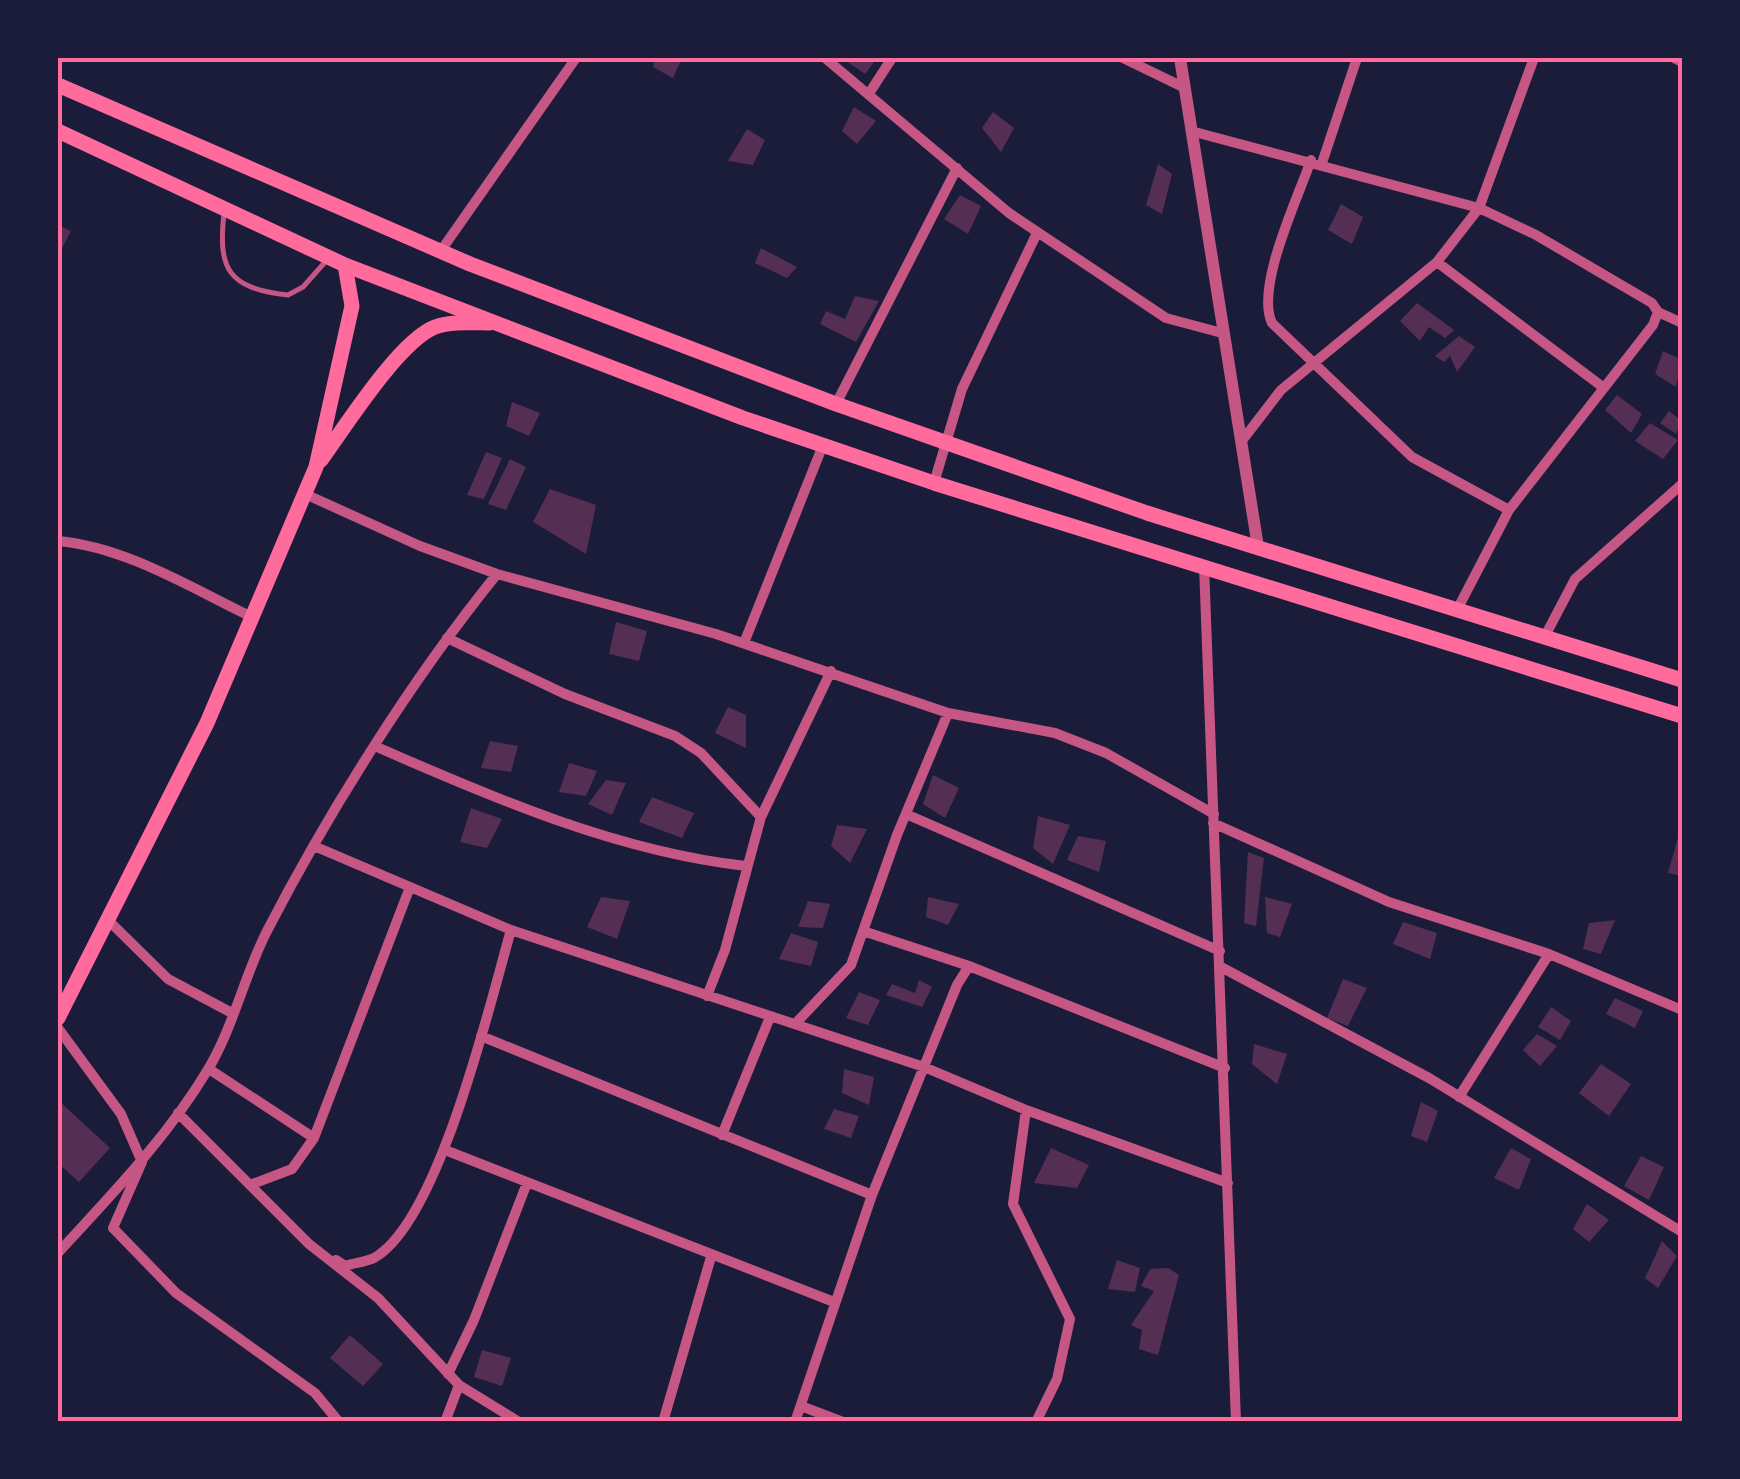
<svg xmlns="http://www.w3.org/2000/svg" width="1740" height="1479" font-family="Mulish,sans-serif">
<rect width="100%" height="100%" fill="#1b1b3a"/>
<!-- building -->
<path fill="#542f53" d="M 655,58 L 682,58 L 673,78 L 653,67 Z
M 848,58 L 877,58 L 865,74 L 846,61 Z
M 854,107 L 876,121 L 857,144 L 842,131 Z
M 993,112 L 1014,128 L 1001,152 L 982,128 Z
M 747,129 L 765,140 L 753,165 L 728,161 Z
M 1158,164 L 1172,174 L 1162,214 L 1146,205 Z
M 960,195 L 981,206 L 968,234 L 944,219 Z
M 1341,204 L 1363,217 L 1352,244 L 1328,230 Z
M 58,225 L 71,231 L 58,256 Z
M 761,248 L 797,267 L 787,278 L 755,263 Z
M 855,296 L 879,301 L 856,342 L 820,324 L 826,311 L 845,319 Z
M 1417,303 L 1454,330 L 1445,338 L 1429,327 L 1420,341 L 1400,321 Z
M 1459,336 L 1475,347 L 1457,372 L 1450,356 L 1444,362 L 1435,356 Z
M 1663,351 L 1682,360 L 1676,387 L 1655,374 Z
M 1617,395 L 1642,414 L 1631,433 L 1605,410 Z
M 512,402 L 540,413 L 529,436 L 506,426 Z
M 1669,411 L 1682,421 L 1676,434 L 1660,423 Z
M 1650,423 L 1678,440 L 1663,459 L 1635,441 Z
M 486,452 L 502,458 L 484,499 L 467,495 Z
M 510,459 L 526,467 L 506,510 L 488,504 Z
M 550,489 L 596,505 L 586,554 L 533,522 Z
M 616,622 L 647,631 L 639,661 L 609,654 Z
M 728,707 L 746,715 L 746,748 L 715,733 Z
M 490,741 L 518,746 L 511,772 L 481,768 Z
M 569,763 L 597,771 L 586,796 L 559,792 Z
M 933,775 L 959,788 L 945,818 L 923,804 Z
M 606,780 L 626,783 L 612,815 L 588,804 Z
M 652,797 L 694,813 L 682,838 L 639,822 Z
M 471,808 L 502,819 L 487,848 L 460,842 Z
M 1038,816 L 1070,825 L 1053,864 L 1033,848 Z
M 837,825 L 867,829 L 850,863 L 831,846 Z
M 1681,827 L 1682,827 L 1682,876 L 1668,873 Z
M 1078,836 L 1106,841 L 1099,872 L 1067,860 Z
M 1248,852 L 1264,858 L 1256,926 L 1244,923 Z
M 601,897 L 630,901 L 617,939 L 587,927 Z
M 928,897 L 959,904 L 948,925 L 926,917 Z
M 1265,897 L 1292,904 L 1280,937 L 1267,933 Z
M 808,901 L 830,904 L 823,928 L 798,927 Z
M 1615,920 L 1601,954 L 1583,949 L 1589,923 Z
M 1403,922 L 1437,933 L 1430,959 L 1393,944 Z
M 791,933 L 818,942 L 811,966 L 779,959 Z
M 1343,979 L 1367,988 L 1348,1026 L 1327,1018 Z
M 919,980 L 932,987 L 922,1007 L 886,995 L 892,984 L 915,993 Z
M 859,992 L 880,1000 L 868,1025 L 846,1018 Z
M 1615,998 L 1643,1011 L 1635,1028 L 1606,1014 Z
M 1551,1007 L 1571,1021 L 1560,1040 L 1538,1027 Z
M 1537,1034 L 1557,1046 L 1540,1066 L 1523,1050 Z
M 1254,1044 L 1287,1054 L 1277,1084 L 1252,1064 Z
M 1601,1064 L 1631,1084 L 1609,1116 L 1579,1093 Z
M 844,1069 L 874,1077 L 869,1105 L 842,1093 Z
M 58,1100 L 110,1148 L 79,1182 L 58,1163 Z
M 1421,1102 L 1438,1111 L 1427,1142 L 1411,1136 Z
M 834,1109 L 859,1116 L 851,1138 L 824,1129 Z
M 1051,1148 L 1089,1165 L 1077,1188 L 1034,1183 Z
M 1511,1148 L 1531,1159 L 1519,1190 L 1494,1178 Z
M 1641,1156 L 1664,1167 L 1649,1200 L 1624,1186 Z
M 1587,1204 L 1609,1220 L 1589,1242 L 1573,1229 Z
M 1662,1241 L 1677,1256 L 1658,1288 L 1645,1278 Z
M 1117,1260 L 1140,1268 L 1135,1292 L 1108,1289 Z
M 1168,1268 L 1179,1275 L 1158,1355 L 1139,1349 L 1142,1330 L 1131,1325 L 1154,1291 L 1141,1286 L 1150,1269 Z
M 350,1335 L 383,1364 L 363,1386 L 330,1358 Z
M 482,1350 L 511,1358 L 502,1386 L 474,1377 Z"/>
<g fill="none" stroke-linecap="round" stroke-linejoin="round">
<!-- service -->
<path stroke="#c65784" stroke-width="5" d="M 224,213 C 218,269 227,288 288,295 L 303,287 L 326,261"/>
<!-- minor -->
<path stroke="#c65784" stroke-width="10" d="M 825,58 L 1009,213 L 1166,318 L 1222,333
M 1123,58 L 1185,88
M 1674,58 L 1682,62
M 870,92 L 892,58
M 1191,131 L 1479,208 L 1536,235 L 1652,303 L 1658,312 L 1653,325 L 1509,510 L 1458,608
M 1311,160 C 1298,198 1255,287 1272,323 L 1412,457 L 1509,510
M 1322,163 L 1357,58
M 440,252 L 576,58
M 1437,262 L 1604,388
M 1658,312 L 1682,323
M 836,404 L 957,168
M 1241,442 L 1281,390 L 1437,262 L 1479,208 L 1534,58
M 934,483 L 962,389 L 1037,233
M 305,494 L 420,546 L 497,574 L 716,634 L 948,713 L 1055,733 L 1106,753 L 1214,814
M 58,541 C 126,547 191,588 252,617
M 1204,565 L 1236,1422
M 1545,636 L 1575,579 L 1682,484
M 447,638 L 565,694 L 675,736 L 701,753 L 761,817
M 744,643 L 823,445
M 377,747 C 493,798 619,852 746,866
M 906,814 L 1220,951
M 1213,823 L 1389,902 L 1549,954 L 1682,1010
M 314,846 L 511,930 L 924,1067 L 1026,1110 L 1228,1183
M 109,921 L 168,979 L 232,1013
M 863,931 L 969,966 L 1225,1068
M 1221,967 L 1429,1078 L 1682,1232
M 707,996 L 725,950 L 761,817 L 831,671
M 796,1023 L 851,965 L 897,835 L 948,713
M 58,1028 L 121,1114 L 142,1162 L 113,1228 L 176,1293 L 315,1393 L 339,1422
M 481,1036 L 872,1195
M 209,1069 L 314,1138
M 1459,1097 L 1549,954
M 1026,1110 L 1013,1204 L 1070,1319 L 1057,1379 L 1036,1422
M 178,1113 L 309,1244 L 378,1298 L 459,1385 L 519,1422
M 722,1135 L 770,1017
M 445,1150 L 834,1302
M 250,1185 L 292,1169 L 314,1138 L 410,887
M 58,1253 C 111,1195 166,1139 207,1071 C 233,1029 244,976 267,931 C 329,811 412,679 497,574
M 336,1260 L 345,1266 C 353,1263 366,1262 374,1258 C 439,1222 490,1003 511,930
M 448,1374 L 474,1320 L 527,1183
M 801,1406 L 843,1422
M 445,1422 L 459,1385
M 663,1422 L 711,1257
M 795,1422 L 872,1195 L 957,985 L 969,966"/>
<!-- tertiary -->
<path stroke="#c65784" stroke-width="12" d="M 1180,58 L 1258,547"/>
<!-- primary -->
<path stroke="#ff6b9d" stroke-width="15" d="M 58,85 L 470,264 L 836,404 L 1147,513 L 1682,680
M 58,131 L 345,265 L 743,418 L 934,483 L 1682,716
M 321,460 C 345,427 399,341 435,327 C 452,321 472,323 490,323
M 58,1018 L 207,723 L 316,467 L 352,306 L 345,265"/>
</g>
<!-- border -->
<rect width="1740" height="1479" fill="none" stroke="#1b1b3a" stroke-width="120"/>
<rect x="60" y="60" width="1620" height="1359" fill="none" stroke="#ff6b9d" stroke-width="4"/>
</svg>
